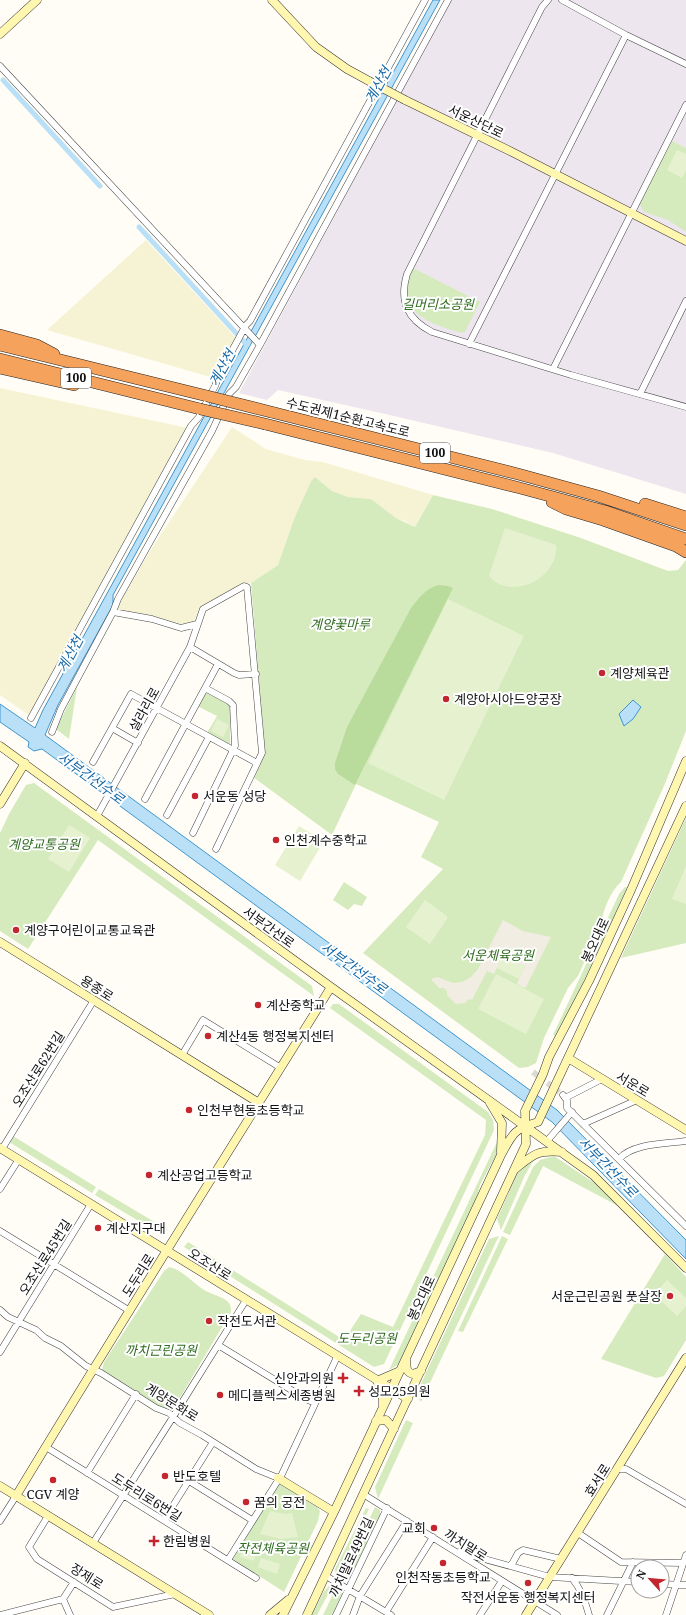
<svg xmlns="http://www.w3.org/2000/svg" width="686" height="1615" font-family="'Noto Serif','Noto Sans KR',serif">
<rect width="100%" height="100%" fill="#fffdf5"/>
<!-- industrial -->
<path fill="#eee6ef" d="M 451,0 L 686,0 L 686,494 L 553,453 L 385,414 L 278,390 L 267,400 L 239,393 Z"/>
<!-- farmland -->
<path fill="#f6f3d4" d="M 146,240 L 237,339 L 214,378 L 47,330 Z
M 0,388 L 188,428 L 30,716 L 0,695 Z
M 232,427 L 266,449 L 305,460 L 323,462 L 433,495 L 415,527 L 405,521 L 396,518 L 371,499 L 348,497 L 332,491 L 315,477 L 311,481 L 294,519 L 278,565 L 251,583 L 245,584 L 199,609 L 195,620 L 193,622 L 182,624 L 169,622 L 117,610 L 122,599 L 150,551 Z"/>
<!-- green -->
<path fill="#d5ebbd" d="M 672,141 L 686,148 L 686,232 L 668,220 L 644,212 L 639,203 Z
M 413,268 L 480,302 L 465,332 L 462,333 C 427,323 395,313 413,268 Z
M 315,477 L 332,491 L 348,497 L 371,499 L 396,518 L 415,527 L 433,495 L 492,509 L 581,538 L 668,571 L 678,570 L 686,560 L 686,731 L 664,786 L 621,882 C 610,892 603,910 601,925 L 578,976 L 568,988 L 544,1038 L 536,1063 L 528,1067 L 519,1068 L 363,953 L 443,869 L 421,857 L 439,822 L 356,784 L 332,835 L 253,777 L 265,752 L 251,583 L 278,565 L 294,519 L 311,481 Z
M 77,687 L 69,739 L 56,729 Z
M 205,691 L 230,705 L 230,746 L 207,733 L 217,716 L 197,706 Z
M 34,783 L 312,986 L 314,996 L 98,840 L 28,949 L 0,931 L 0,833 L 9,814 L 26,785 Z
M 686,818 L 686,943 L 621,958 Z
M 344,882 L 367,897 L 362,906 L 354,904 L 348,910 L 333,900 Z
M 625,887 L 627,887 L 626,890 L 581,987 L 555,1036 L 553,1035 L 619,894 Z
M 333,1004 L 339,1004 L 488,1112 L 493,1120 L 494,1130 L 384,1364 L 374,1367 L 184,1247 L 188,1242 L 344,1340 L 361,1314 L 393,1327 L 485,1135 L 486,1120 L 330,1008 Z
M 13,1136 L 96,1187 L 92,1193 L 9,1142 Z
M 498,1140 L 497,1153 L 480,1185 L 477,1197 L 401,1363 L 389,1370 Z
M 554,1156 L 596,1184 L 620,1207 L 543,1166 L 510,1235 L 503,1232 L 533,1167 L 540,1160 Z
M 535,1158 L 525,1175 L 501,1230 L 497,1219 L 518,1172 L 525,1164 Z
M 99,1189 L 168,1230 L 159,1233 L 95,1195 Z
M 499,1236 L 495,1244 L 421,1402 L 416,1394 L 489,1239 Z
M 502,1236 L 508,1239 L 463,1332 L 458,1331 Z
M 665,1254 L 686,1277 L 686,1340 L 664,1376 L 656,1378 L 601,1359 Z
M 169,1267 C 181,1269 193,1283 204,1290 C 211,1294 221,1296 227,1301 C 231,1304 231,1308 231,1312 L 172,1411 L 169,1412 L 155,1404 L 128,1386 L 105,1374 L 102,1370 L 104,1362 L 164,1271 Z
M 406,1420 L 413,1423 L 378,1499 L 375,1487 Z
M 279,1484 L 317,1507 L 320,1511 L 318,1521 L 284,1592 L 233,1559 L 277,1485 Z
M 375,1507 L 380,1510 L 380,1515 L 349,1580 L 344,1582 L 340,1580 Z
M 366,1508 L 369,1509 L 336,1579 L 335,1569 Z
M 331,1584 L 333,1585 L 317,1615 L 312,1615 L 324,1591 Z
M 337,1586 L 340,1588 L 342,1594 L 332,1615 L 323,1615 Z"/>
<!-- forest -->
<path fill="#b9dc9c" d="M 439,585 L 448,586 L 453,588 L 355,785 L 338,774 L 335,769 L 335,763 L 347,727 L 411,608 C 418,599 427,587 439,585 Z"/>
<!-- pitch -->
<path fill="#e6f2cf" d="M 677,150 L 686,154 L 686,170 L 682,178 L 667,170 Z
M 505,528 L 556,545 C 559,578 511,602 489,576 Z
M 448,599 L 524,636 L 444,800 L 368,763 Z
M 217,719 L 229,725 L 223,737 L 211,731 Z
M 69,825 L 90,838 L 69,872 L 48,859 Z
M 299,826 L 324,841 L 300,881 L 275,865 Z
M 686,866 L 686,904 L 672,899 Z
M 425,900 L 447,916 L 447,919 L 430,944 L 406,927 Z
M 503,956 L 525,966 L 519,979 L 497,968 Z
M 496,974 L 544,999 L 526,1034 L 478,1009 Z
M 667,1280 L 686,1298 L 686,1306 L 677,1316 L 654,1294 Z
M 270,1511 L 285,1514 L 292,1513 L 298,1537 L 281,1539 L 260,1534 Z
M 245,1543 L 258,1547 L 254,1561 L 240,1557 Z
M 261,1558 L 280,1564 L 277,1574 L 258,1567 Z"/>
<!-- plaza -->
<path fill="#f1ede2" d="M 503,920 L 523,931 L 551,937 L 526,987 L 524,988 L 517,984 L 525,966 L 503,956 L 494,974 L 487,971 L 472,1000 L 469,999 L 465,1003 L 456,1004 L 447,995 L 447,991 L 444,988 L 439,988 L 431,979 L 437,977 L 453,983 L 462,982 L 471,977 L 478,969 Z"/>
<!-- water -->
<path fill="#b9e0f7" stroke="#3f96cf" d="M 433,0 L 440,0 L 113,595 L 113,605 L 58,705 L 45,735 L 557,1110 L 686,1240 L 686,1259 L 552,1122 L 42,749 L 34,751 L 28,747 L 29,742 L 0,722 L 0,704 L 35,728 L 43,710 Z
M 633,700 L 641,707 L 633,719 L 624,726 L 619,714 Z"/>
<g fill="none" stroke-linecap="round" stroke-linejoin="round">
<!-- canal -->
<path stroke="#b9e0f7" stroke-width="5" d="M 3,80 L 100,186
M 139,227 L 247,345"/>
<!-- street-tunnel -->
<path stroke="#dbdad3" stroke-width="6" stroke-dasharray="6 3" stroke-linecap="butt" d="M 533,1072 L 563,1095"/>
<!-- street casing -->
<g stroke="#444" stroke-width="7">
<path id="street" d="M 548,0 L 542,7 L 407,274 C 399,301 407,319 432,332 L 571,375 L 686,407
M 562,0 L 626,35 L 686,64
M 0,66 L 260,345
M 469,344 L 626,35
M 553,369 L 686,105
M 640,394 L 686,301
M 113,612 L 118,599 L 212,431 L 229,394 L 236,387 L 260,345 L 448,0
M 190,647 L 234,673 L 239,675 L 256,674
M 31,718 L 191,426 L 199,417 L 215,386 L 220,373 L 246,325 L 250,321 L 425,0
M 112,728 L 138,743
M 52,732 L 61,709 L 113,612 L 152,619 L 181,628 L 197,624
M 93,762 L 131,694 L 257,763
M 145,799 L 218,664
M 167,815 L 209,737
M 97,816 L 190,647 L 203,609 L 244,586 L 247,587 L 262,753 L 216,849
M 193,833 L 235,746 L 233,705 L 229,701 L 205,688
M 182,1055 L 203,1020 L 281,1068
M 563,1095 L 567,1100 L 567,1108 L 686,1226
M 565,1098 L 602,1079
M 583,1124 L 637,1100
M 547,1141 L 572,1112
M 2,1149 L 94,1000
M 619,1159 C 633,1143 666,1144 686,1141
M 0,1189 L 19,1159
M 0,1231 L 130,1311
M 0,1310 L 8,1317 L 36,1330 L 45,1338 L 61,1346 L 86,1366 L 101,1373 L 156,1408 L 169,1413 L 180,1423 L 202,1435 L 256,1469 L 278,1478
M 218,1345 L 306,1399 L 315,1403
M 0,1352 L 91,1204
M 46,1447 L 256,1578
M 618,1469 L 626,1469 L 686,1504
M 87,1473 L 136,1394
M 189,1481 L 252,1520
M 363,1494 L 557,1615
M 48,1516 L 29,1547 L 37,1559 L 113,1607 L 175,1594
M 164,1520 L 213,1442
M 0,1521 L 16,1496
M 578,1533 L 621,1562 L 683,1563
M 93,1543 L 173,1417 L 246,1300
M 459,1552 L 550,1577 L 638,1582
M 228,1560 L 282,1474 L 337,1357
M 511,1566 L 518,1553 L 523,1550 L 561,1559
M 326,1576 L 391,1615
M 572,1578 C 581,1589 585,1601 589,1615
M 662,1584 L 686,1585
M 63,1599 L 70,1615
M 386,1612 L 433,1537
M 0,1615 L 63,1599 L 74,1582
M 336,1615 L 387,1508
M 353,1615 L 360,1596 L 407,1521
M 480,1615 L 502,1581
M 607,1615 L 633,1562
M 666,1615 L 686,1555"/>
</g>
<!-- secondary casing -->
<g stroke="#333" stroke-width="9">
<path id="secondary" d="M 272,0 L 316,47 L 347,69 L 369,81
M 0,34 L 37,0
M 405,100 L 512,152 L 686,241
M 0,746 L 331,987 L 593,1175 L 686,1268
M 0,804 L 25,763
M 0,942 L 259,1103
M 568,1058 L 686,1130
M 490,1103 L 502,1123 L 501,1152
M 0,1148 L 408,1399
M 515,1169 C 534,1154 537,1150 562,1152
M 406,1360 C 407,1366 405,1372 413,1374 L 421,1371
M 383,1405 L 383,1399 L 377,1381 L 400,1371
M 376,1421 L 386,1420 L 394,1429
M 278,1478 L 334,1512
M 0,1486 L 209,1615
M 16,1496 C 119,1325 226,1156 331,987
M 270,1615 L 288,1600
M 283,1615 L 334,1512 L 501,1155 C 513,1133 514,1129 538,1122 C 587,1016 637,912 686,806
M 307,1615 L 526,1144 L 525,1111 L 543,1074 L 549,1057 L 589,981 L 631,890 L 686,761
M 526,1615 L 686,1358"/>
</g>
<!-- highway casing -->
<g stroke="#222" stroke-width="12">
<path id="highway" d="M 0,335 L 37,345 L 54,354
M 0,345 L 207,396
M 0,359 L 200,409
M 0,368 L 74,385
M 271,412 L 518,474 L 598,496 L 686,525
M 265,424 L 520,488 L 605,511 L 686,539
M 552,502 L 566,509 L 603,520 L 676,546 L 686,552
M 645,504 L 686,517"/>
</g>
<!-- street -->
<use href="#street" stroke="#fff" stroke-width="6"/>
<!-- secondary -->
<use href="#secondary" stroke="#fff6b0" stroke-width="8"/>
<!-- highway -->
<use href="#highway" stroke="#f5a25d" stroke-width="11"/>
<!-- secondary-bridge casing -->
<g stroke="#333" stroke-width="9" stroke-linecap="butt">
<path id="secondary-bridge" d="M 369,81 L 405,100"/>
</g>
<!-- highway-bridge casing -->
<g stroke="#222" stroke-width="12" stroke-linecap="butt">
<path id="highway-bridge" d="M 207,396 L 271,412
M 200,409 L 265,424"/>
</g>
<!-- secondary-bridge -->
<use href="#secondary-bridge" stroke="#fff6b0" stroke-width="8"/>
<!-- highway-bridge -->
<use href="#highway-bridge" stroke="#f5a25d" stroke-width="11"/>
</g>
<!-- markers -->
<g fill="#c4262e" stroke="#fff" stroke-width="1.5">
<circle cx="602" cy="673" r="4"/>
<circle cx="446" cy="699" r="4"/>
<circle cx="195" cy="796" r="4"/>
<circle cx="276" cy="840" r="4"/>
<circle cx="16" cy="930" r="4"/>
<circle cx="258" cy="1005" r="4"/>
<circle cx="208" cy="1036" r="4"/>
<circle cx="189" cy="1110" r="4"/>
<circle cx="149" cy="1175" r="4"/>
<circle cx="98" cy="1228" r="4"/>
<circle cx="670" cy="1296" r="4"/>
<circle cx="209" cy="1321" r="4"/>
<path d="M341 1372h4v4h4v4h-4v4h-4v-4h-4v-4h4z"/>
<path d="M357 1385h4v4h4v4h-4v4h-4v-4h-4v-4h4z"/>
<circle cx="220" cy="1395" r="4"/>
<circle cx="165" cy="1476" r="4"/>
<circle cx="53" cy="1480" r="4"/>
<circle cx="246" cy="1502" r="4"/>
<circle cx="434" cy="1528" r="4"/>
<path d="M152 1535h4v4h4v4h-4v4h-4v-4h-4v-4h4z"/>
<circle cx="443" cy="1563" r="4"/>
<circle cx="528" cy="1583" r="4"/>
</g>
<g text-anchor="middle" stroke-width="4" stroke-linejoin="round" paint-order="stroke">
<!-- shield labels -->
<g fill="#fff" stroke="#585858" stroke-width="1">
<rect x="61" y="368" width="30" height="20" rx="3"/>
<rect x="420" y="443" width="30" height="20" rx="3"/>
</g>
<g font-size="12" font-weight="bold" fill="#111">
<text x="76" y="382">100</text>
<text x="435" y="457">100</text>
</g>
<!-- street labels -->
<g font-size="13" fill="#111" stroke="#fff">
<text transform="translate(476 121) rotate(26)" y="5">서운산단로</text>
<text transform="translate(348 417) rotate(14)" y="5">수도권제1순환고속도로</text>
<text transform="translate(144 709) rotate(-61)" y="5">살라리로</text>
<text transform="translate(269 927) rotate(36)" y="5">서부간선로</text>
<text transform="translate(595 940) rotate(-65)" y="5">봉오대로</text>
<text transform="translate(97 988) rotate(32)" y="5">용종로</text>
<text transform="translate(38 1069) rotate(-58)" y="5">오조산로62번길</text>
<text transform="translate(633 1084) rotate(31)" y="5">서운로</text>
<text transform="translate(45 1257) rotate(-58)" y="5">오조산로45번길</text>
<text transform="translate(210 1264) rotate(32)" y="5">오조산로</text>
<text transform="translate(138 1275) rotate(-58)" y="5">도두리로</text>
<text transform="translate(421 1298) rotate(-65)" y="5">봉오대로</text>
<text transform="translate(172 1402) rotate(32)" y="5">계양문화로</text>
<text transform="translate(597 1480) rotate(-58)" y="5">효서로</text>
<text transform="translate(147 1497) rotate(32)" y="5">도두리로6번길</text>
<text transform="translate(466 1545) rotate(32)" y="5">까치말로</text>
<text transform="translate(351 1557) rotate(-65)" y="5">까치말로49번길</text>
<text transform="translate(87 1576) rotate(32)" y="5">장제로</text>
</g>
<!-- park labels -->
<g font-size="13" font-style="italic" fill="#2f6b1f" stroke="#fff">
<text x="438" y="309">길머리소공원</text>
<text x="340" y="629">계양꽃마루</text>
<text x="44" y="849">계양교통공원</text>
<text x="498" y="960">서운체육공원</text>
<text x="367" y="1343">도두리공원</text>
<text x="161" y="1355">까치근린공원</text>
<text x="273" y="1553">작전체육공원</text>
</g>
<!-- poi labels -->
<g font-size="13" fill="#111" stroke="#fff" text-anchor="start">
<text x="610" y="678">계양체육관</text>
<text x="454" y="704">계양아시아드양궁장</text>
<text x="203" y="801">서운동 성당</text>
<text x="284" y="845">인천계수중학교</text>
<text x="24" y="935">계양구어린이교통교육관</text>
<text x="266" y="1010">계산중학교</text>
<text x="216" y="1041">계산4동 행정복지센터</text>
<text x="197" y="1115">인천부현동초등학교</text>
<text x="157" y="1180">계산공업고등학교</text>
<text x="106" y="1233">계산지구대</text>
<text x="662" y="1301" text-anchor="end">서운근린공원 풋살장</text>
<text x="217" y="1326">작전도서관</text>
<text x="334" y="1383" text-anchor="end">신안과의원</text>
<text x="368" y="1396">성모25의원</text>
<text x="228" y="1400">메디플렉스세종병원</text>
<text x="173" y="1481">반도호텔</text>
<text x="53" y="1499" text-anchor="middle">CGV 계양</text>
<text x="254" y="1507">꿈의 궁전</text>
<text x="426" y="1533" text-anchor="end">교회</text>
<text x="163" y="1546">한림병원</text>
<text x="443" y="1582" text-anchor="middle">인천작동초등학교</text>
<text x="528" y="1602" text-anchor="middle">작전서운동 행정복지센터</text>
</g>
<!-- water labels -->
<g font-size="14" font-style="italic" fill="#1768a6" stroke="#fff">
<text transform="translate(378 85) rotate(-61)" y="5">계산천</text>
<text transform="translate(222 368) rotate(-61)" y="5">계산천</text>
<text transform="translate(70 654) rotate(-62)" y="5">계산천</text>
<text transform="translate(91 778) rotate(36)" y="5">서부간선수로</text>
<text transform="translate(354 968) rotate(36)" y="5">서부간선수로</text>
<text transform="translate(608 1167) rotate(46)" y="5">서부간선수로</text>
</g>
</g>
<!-- north arrow -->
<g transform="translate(650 1579) rotate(297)"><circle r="19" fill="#ffffff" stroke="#a0a0a0"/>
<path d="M0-3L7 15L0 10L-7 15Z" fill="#c4262e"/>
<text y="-6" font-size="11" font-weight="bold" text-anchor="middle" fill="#111111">N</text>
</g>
</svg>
